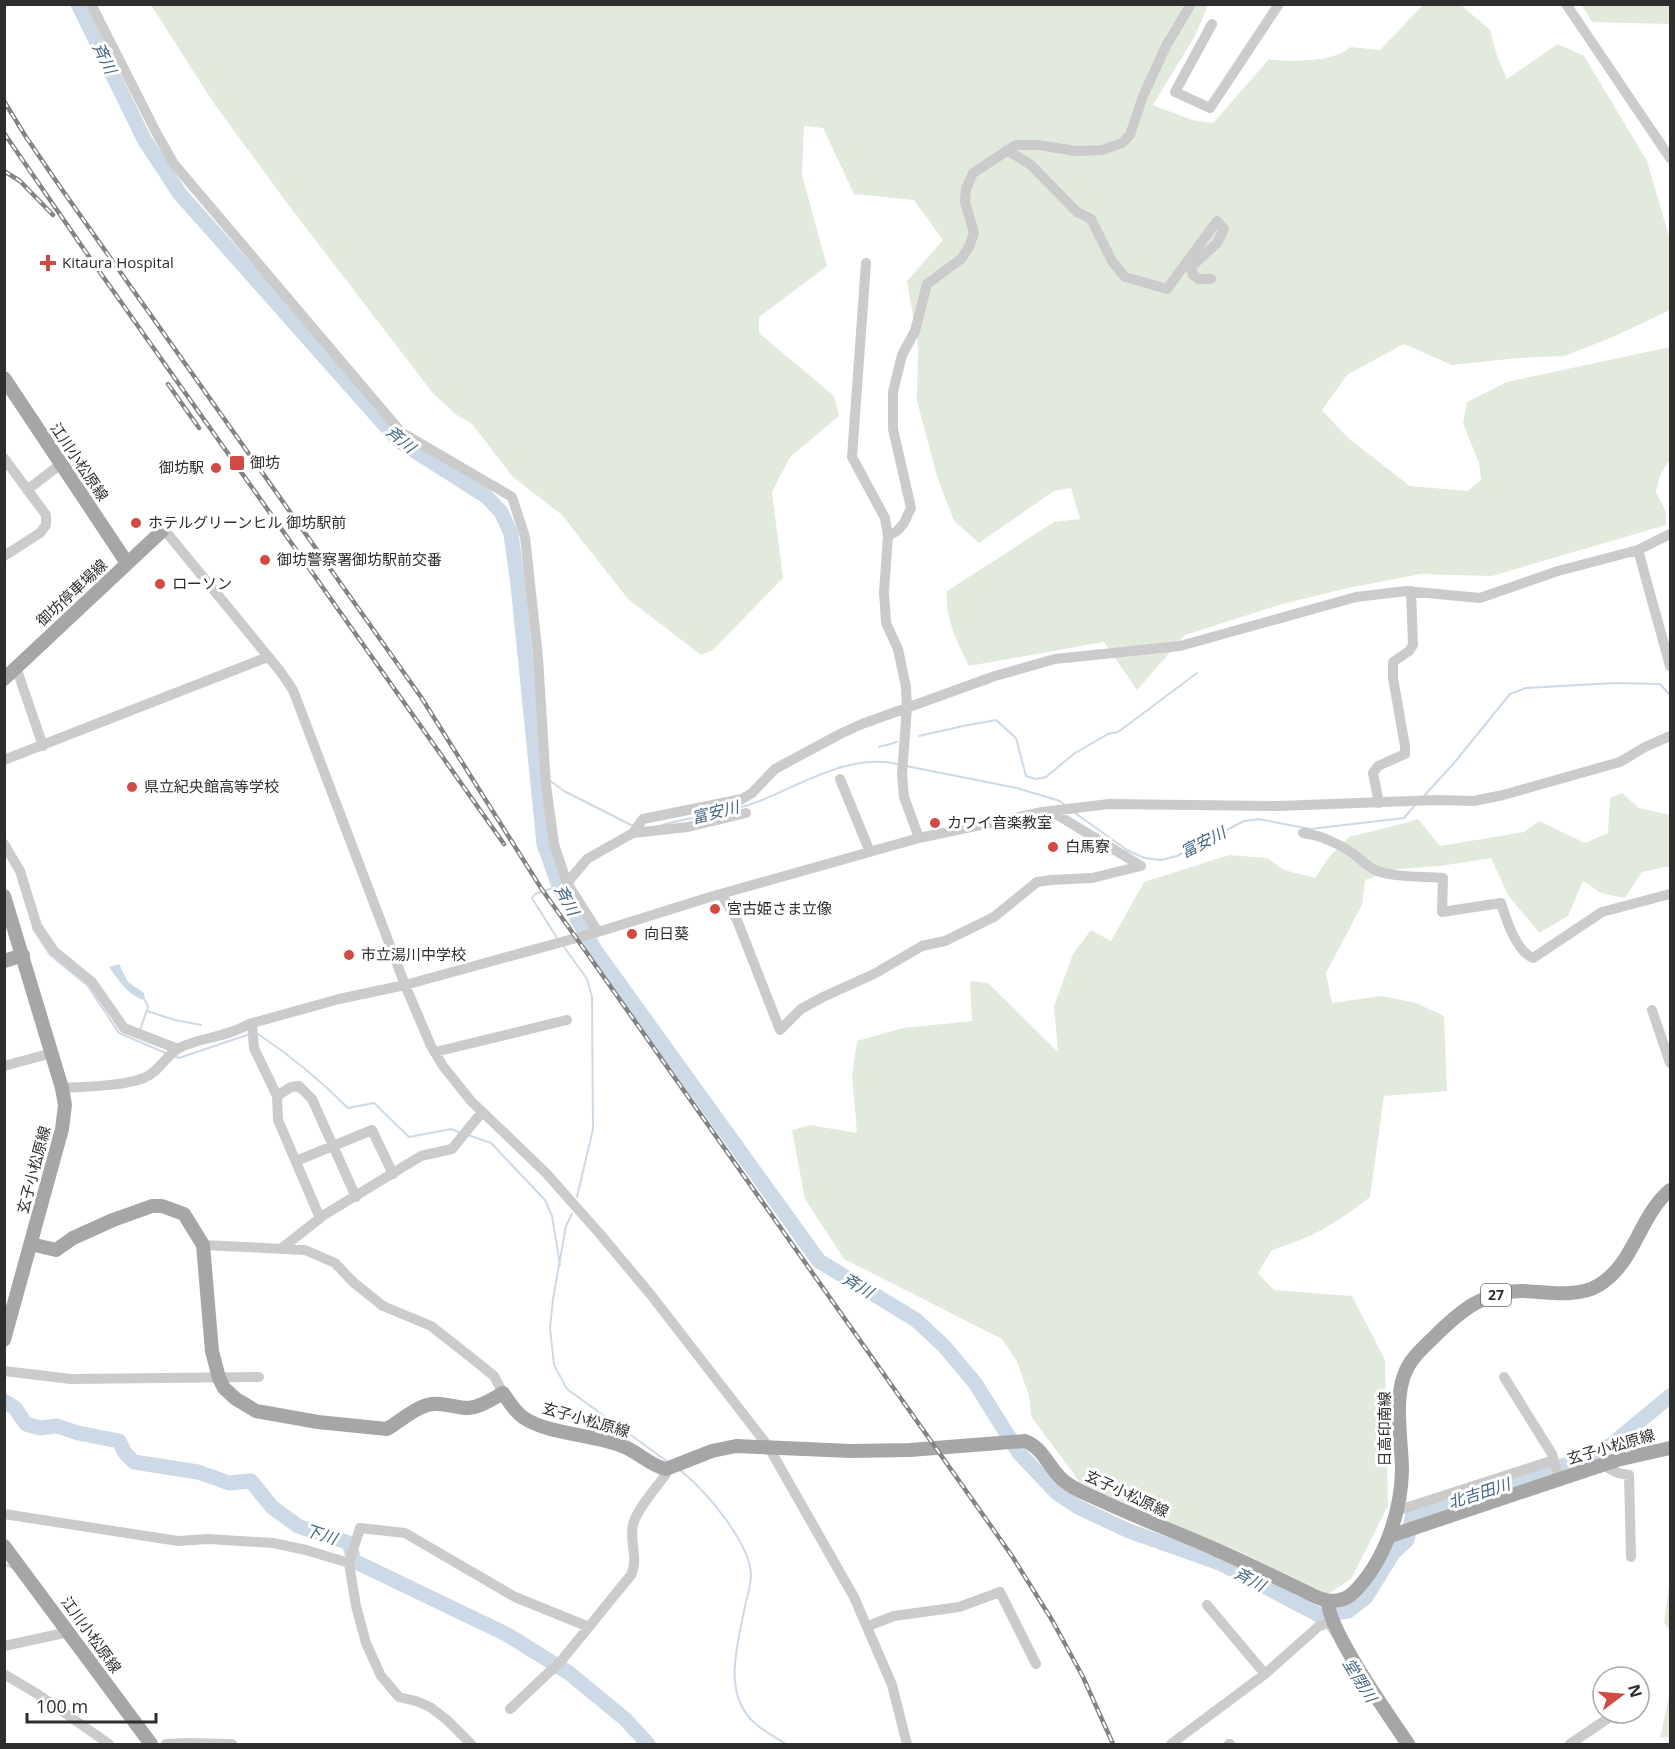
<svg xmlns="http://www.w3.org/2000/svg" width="1675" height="1749" font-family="'Open Sans','Noto Sans JP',sans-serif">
<rect width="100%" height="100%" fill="#fff"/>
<!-- green -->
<path fill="#e2eadd" d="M 151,5 L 1208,5 L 1195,36 L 1153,105 L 1192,120 L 1213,123 L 1269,59 C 1292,62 1332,63 1351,47 L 1380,50 L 1423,5 L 1461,5 L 1490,30 L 1497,56 L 1507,79 L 1558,44 L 1584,56 L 1647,161 L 1670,240 L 1670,310 L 1613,337 L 1564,356 L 1518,358 L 1452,365 L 1404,344 L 1347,375 L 1322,410 L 1348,438 L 1410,486 L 1468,491 L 1481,480 L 1479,463 L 1463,423 L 1467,402 L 1507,382 L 1670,347 L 1670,459 L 1660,475 L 1656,492 L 1666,512 L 1666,525 L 1492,576 L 1421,574 L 1348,588 L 1282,604 L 1185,635 L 1137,690 L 1104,642 L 969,666 C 957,642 945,619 947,591 L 1054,522 L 1080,519 L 1071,488 L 1054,491 L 979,543 L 954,521 L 937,476 L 917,401 L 918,345 L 907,281 L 943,240 L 914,200 L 854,194 L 823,128 L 804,126 L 802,175 L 827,266 L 759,317 L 759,333 L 834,396 L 839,416 L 790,457 L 772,492 L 783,578 L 713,650 L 701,655 L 628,599 L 562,515 L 513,477 L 472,424 L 455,414 L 432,392 L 290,207 L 213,102 Z
M 1582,5 L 1670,5 L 1670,24 L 1592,22 Z
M 1622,793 L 1639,808 L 1670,815 L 1670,866 L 1642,872 L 1625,898 L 1601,893 L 1583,881 L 1568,916 L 1539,933 L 1508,895 L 1491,858 L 1440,866 L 1397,869 L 1365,880 L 1362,905 L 1326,973 L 1332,1003 L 1381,996 L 1416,1003 L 1444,1016 L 1447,1091 L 1384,1096 L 1370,1197 C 1339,1222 1310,1239 1272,1250 L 1258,1273 L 1274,1290 L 1352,1296 L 1385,1360 L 1388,1506 L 1351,1579 L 1328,1594 L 1232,1548 L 1084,1488 L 1031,1416 L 1029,1396 L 1017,1361 L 1002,1339 L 844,1259 L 805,1199 L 792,1130 L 810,1125 L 857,1133 L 852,1076 L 857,1041 L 903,1028 L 972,1021 L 970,981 L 988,983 L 1058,1052 L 1054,1006 L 1073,954 L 1091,930 L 1111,941 L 1144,882 L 1229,855 L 1267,858 L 1284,870 L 1315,878 L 1329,857 L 1349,837 L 1405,823 L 1418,819 L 1440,846 L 1524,832 L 1539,821 L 1585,843 L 1608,833 L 1610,798 Z
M 1670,1578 L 1670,1631 L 1664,1623 Z
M 1670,1691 L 1670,1737 L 1660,1738 Z"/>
<!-- water -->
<path fill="#ccd9e7" d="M 119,964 L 128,982 L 144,993 L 145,1000 C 129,997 118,979 109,967 Z"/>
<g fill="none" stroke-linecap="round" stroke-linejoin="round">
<!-- stream -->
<path stroke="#ccd9e7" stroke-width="2" d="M 919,736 L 963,726 L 996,720 L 1016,738 L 1026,776 L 1036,779 L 1046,777 L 1075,753 L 1108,734 L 1118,732 L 1197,673
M 879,747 L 897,742
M 906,766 L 1017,788 L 1060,801 L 1066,806
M 537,771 L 542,774
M 549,780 L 564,791 L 633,826
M 1424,796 L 1454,763 L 1510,694 L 1526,688 L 1615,683 L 1660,684 L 1670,695
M 1075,813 L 1127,850 L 1144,858 L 1161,860 L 1177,856 L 1244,821 L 1259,819 L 1310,829 L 1404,818 L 1416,804
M 662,825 C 693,816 726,814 757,802 C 801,785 848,753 898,764
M 33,929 L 50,955 L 87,985 L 119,1033 L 168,1054
M 557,938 L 532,898 L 535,894 L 559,886
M 564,947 L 587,979 L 592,997 L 593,1129 L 577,1197
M 147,1011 L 175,1020 L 201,1025
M 140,1030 L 148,1007 L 145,1000
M 258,1034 C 291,1056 320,1080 348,1108 L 374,1103 L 409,1137 L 451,1129 L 459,1132
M 173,1056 L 179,1058 L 250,1034
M 468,1135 L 491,1143 L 545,1200 L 552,1216 L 560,1265
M 572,1214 L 566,1226 L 553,1299 L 550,1328 L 554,1365 L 567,1389 L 668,1462
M 680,1470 C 705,1490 750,1542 751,1575 C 751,1586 746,1600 744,1611 C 737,1647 722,1696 756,1724 C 765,1732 776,1738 786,1744
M 4,1564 L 13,1568
M 1319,1615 L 1322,1621
M 1327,1628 L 1334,1638"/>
<!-- river -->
<path stroke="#ccd9e7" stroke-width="15" d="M 78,4 L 145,141 L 180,194 L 399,441 L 487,497 L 501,512 L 511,534 L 518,585 L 544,844 L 559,886 L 595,950 L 819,1261 L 916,1320 L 944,1346 L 975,1383 L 1019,1453 L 1057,1493 L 1078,1507 L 1129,1531 L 1222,1564 L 1319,1615 L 1348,1611 L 1366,1597 L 1393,1553 L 1407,1540 L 1413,1514 L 1600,1454 L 1670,1396
M 4,1401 L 15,1408 L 26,1424 L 40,1428 L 57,1426 L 78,1433 L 119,1441 L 125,1453 L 134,1462 L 198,1472 L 229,1483 L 251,1481 L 272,1507 L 298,1526 L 349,1543 L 354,1561 L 506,1634 L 569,1673 L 625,1719 L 648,1744"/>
<!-- minor -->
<path stroke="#cbcbcb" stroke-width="10" d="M 91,4 L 158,136 L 174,164 L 401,432 L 512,497 L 525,537 L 538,657 L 546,785 L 554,844 L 567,883 L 598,932
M 1566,4 L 1670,158
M 1212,24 L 1175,92 L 1210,108 L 1279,4
M 1007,150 L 1031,165 L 1077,212 L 1091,219 L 1112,261 L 1125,277 L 1167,289 L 1217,221 L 1224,229 L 1217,243 L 1191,267 L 1193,275 L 1199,279 L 1211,279
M 866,263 L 852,457 L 885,518 L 888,536 L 884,592 L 886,623 L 898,649 L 906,687 L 907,708 L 902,774 L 904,797 L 919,838
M 4,458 L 46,515 L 46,525 L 40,533 L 4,556
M 27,490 L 61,464
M 162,531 L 167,533 L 280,671 L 293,690 L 405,985 L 431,1046 L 443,1066 L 471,1101 L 546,1173 L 600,1234 L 651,1295 L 768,1446 L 854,1597 L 892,1685 L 907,1744
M 888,536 L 897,531 L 904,523 L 911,508 L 893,429 L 893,392 L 902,355 L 915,331 L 927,284 L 961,259 L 969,247 L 974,233 L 965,202 L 966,189 L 973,173 L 1016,145 L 1038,145 L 1076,151 L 1102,150 L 1122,143 L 1130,135 L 1143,96 L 1166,46 L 1191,4
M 1638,550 L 1670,666
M 16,667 L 43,746
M 4,760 L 268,657
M 840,779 L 870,852
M 1379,803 L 1373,773 L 1378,766 L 1405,754 L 1405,746 L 1393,678 L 1393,662 L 1409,651 L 1413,645 L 1411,591
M 1051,811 L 1141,866
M 633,833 L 643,819 L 742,799 L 752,793 L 775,769 L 840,734 L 862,724 L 995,676 L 1055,659 L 1180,646 L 1356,597 L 1406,591 L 1480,598 L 1558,571 L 1638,550 L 1670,534
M 1303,833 C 1320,835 1340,844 1354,854 C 1360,859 1366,865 1373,869 C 1390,878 1424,876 1443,878 L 1442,912 L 1501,903 C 1506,919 1516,951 1533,958 L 1602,912 L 1670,894
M 4,844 L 20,871 L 37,926 L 54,951 L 92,982 L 124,1028 L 178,1049
M 567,883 L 587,859 L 633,833 L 688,827 L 746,813
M 721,894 L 737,920 L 780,1030 L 801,1009 L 823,997 L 874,974 L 922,946 L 945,941 L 994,917 L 1037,882 L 1051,880 L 1092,878 L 1141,866
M 1652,1010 L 1670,1063
M 252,1023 L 254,1048 L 277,1096
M 435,1052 L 567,1020
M 4,1066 L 52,1053
M 62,1088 C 88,1086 119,1087 144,1078 C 159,1072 166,1055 179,1048 C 201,1037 228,1037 249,1024 L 339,999 L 405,985 L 598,932 L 710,897 L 919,838 L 1042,812 L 1109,804 L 1278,806 L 1437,800 L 1474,801 L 1503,795 L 1620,762 L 1645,747 L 1670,736
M 296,1161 L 372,1130 L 393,1174
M 320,1218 L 278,1120 L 277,1096 L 291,1087 L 299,1086 L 312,1099 L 356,1197
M 203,1245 L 305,1250 L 335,1263 L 353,1282 L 383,1306 L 431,1326 L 473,1359 L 494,1376 L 503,1393
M 282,1248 L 324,1215 L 421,1156 L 452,1149 L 482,1112
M 4,1371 L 71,1379 L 259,1377
M 1504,1377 L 1552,1454 L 1559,1479
M 1602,1465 L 1618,1473 L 1629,1475 L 1631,1557
M 1396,1511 L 1554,1460
M 4,1514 L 178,1541 L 208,1539 L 273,1543 L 306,1550 L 349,1563
M 1207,1605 L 1265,1674
M 868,1626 L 894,1616 L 959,1607 L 1000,1592 L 1036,1664
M 4,1646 L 69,1632
M 4,1674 L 39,1695 L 109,1744
M 510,1709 L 561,1661 L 631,1575 C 639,1559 629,1541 633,1525 C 636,1510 657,1487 666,1474 L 666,1469
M 166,1744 L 187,1743 L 232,1744
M 471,1744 L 447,1720 L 430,1707 L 416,1701 L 399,1697 L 381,1676 L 366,1643 L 356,1606 L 349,1563 L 360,1528 L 405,1533 L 515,1597 L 589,1627
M 1171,1744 L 1265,1674 L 1319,1626 L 1333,1622
M 1229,1744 L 1230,1744
M 1570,1744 L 1616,1713"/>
<!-- major -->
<path stroke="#a6a6a6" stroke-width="14" d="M 4,378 L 127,563
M 4,679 L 162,531
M 4,896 L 62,1088 L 65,1105 L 62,1129 L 4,1340
M 4,961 L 23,955
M 31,1244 L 56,1250 L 73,1238 L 113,1220 L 152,1206 L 162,1206 L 184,1214 L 203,1245 L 212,1351 L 219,1378 L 224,1388 L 236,1399 L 256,1411 L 318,1422 L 387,1429 C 401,1421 411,1410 427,1405 C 442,1401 454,1408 468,1408 C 481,1407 492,1399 503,1393 C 509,1402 515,1412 524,1418 C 550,1435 595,1434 625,1447 C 639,1453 651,1466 666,1469 L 712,1451 L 736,1446 L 851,1451 L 910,1450 L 1025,1441 C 1045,1448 1050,1473 1068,1484 C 1078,1491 1091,1496 1102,1501 C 1140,1519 1179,1533 1217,1550 C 1244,1562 1269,1574 1296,1587 C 1306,1591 1315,1598 1326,1600 C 1335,1602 1346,1600 1353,1593 C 1384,1563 1401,1513 1402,1471 C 1402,1437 1390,1387 1413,1359 C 1419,1351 1426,1345 1433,1338 C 1459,1312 1484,1290 1524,1291 C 1547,1292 1578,1298 1599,1285 C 1635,1263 1639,1216 1670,1190
M 1390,1536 L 1617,1460 L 1670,1448
M 4,1546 L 151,1744
M 1328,1601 C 1327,1629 1390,1717 1408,1744"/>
<!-- rail casing -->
<g stroke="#838383" stroke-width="4.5">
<path id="rail" d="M 4,101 L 26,137 L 63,191 L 421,697 L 541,888 L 1012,1556 L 1052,1620 L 1083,1677 L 1113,1744
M 4,133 L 92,261 L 504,844
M 4,171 L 20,181 L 53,215
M 168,384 L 199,428"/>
</g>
<!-- rail -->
<use href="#rail" stroke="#fff" stroke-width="2" stroke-dasharray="7" stroke-linecap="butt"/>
</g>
<!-- markers -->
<g fill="#d14a44" stroke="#fff" stroke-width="2">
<path d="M45 254h6v6h6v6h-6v6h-6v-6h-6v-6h6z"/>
<rect x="229" y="455" width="16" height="16" rx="3"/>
<circle cx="216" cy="468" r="6"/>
<circle cx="136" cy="523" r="6"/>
<circle cx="265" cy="560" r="6"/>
<circle cx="160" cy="584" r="6"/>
<circle cx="132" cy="787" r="6"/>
<circle cx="935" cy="823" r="6"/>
<circle cx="1053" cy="847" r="6"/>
<circle cx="715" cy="909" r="6"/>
<circle cx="632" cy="934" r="6"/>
<circle cx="349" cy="955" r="6"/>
</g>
<g text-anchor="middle" stroke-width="6" stroke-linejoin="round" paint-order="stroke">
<!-- shield labels -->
<rect fill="#fff" stroke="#6d6d6d" stroke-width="1.5" x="1481" y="1284" width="30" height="22" rx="4.5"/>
<g font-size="14" font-weight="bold" fill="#2e2e2e">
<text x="1496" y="1300">27</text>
</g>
<!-- poi labels -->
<g font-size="15" fill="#2e2e2e" stroke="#fff" text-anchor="start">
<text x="62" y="268">Kitaura Hospital</text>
<text x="250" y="468">御坊</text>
<text x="204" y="473" text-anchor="end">御坊駅</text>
<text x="148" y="528">ホテルグリーンヒル 御坊駅前</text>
<text x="277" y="565">御坊警察署御坊駅前交番</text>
<text x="172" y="589">ローソン</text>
<text x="144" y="792">県立紀央館高等学校</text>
<text x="947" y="828">カワイ音楽教室</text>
<text x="1065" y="852">白馬寮</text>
<text x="727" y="914">宮古姫さま立像</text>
<text x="644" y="939">向日葵</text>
<text x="361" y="960">市立湯川中学校</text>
</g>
<!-- street labels -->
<g font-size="15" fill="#2e2e2e" stroke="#fff">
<text transform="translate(79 462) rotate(56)" y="5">江川小松原線</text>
<text transform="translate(72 593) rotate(-43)" y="5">御坊停車場線</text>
<text transform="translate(34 1170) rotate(-75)" y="5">玄子小松原線</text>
<text transform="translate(586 1420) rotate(16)" y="5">玄子小松原線</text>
<text transform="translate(1385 1429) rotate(-90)" y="5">日高印南線</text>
<text transform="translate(1611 1447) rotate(-16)" y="5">玄子小松原線</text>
<text transform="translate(1127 1494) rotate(25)" y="5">玄子小松原線</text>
<text transform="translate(91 1635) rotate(54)" y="5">江川小松原線</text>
</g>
<!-- water labels -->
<g font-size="16" font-style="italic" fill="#456686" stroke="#fff">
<text transform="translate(105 58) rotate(64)" y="6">斉川</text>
<text transform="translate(401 439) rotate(40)" y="6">斉川</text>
<text transform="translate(715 812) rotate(-14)" y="6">富安川</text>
<text transform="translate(1203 842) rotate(-27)" y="6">富安川</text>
<text transform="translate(567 900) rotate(62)" y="6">斉川</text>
<text transform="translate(858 1285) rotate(31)" y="6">斉川</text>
<text transform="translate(1479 1493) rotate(-18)" y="6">北吉田川</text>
<text transform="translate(321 1534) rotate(18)" y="6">下川</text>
<text transform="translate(1250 1579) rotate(28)" y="6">斉川</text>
<text transform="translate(1360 1680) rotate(58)" y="6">堂閉川</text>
</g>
</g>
<!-- border -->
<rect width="1675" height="1749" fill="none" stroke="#2e2e2e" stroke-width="12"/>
<!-- north arrow -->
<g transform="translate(1621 1695) rotate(74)"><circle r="28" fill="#ffffff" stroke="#ababab" stroke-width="1.5"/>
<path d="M0-4.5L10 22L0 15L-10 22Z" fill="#d14a44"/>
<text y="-9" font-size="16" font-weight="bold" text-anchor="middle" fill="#2e2e2e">N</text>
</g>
<!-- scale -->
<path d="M27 1713v9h129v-9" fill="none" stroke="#2e2e2e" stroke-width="3"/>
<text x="36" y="1713" font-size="18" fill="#2e2e2e" stroke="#ffffff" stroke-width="4.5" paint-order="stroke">100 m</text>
</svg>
